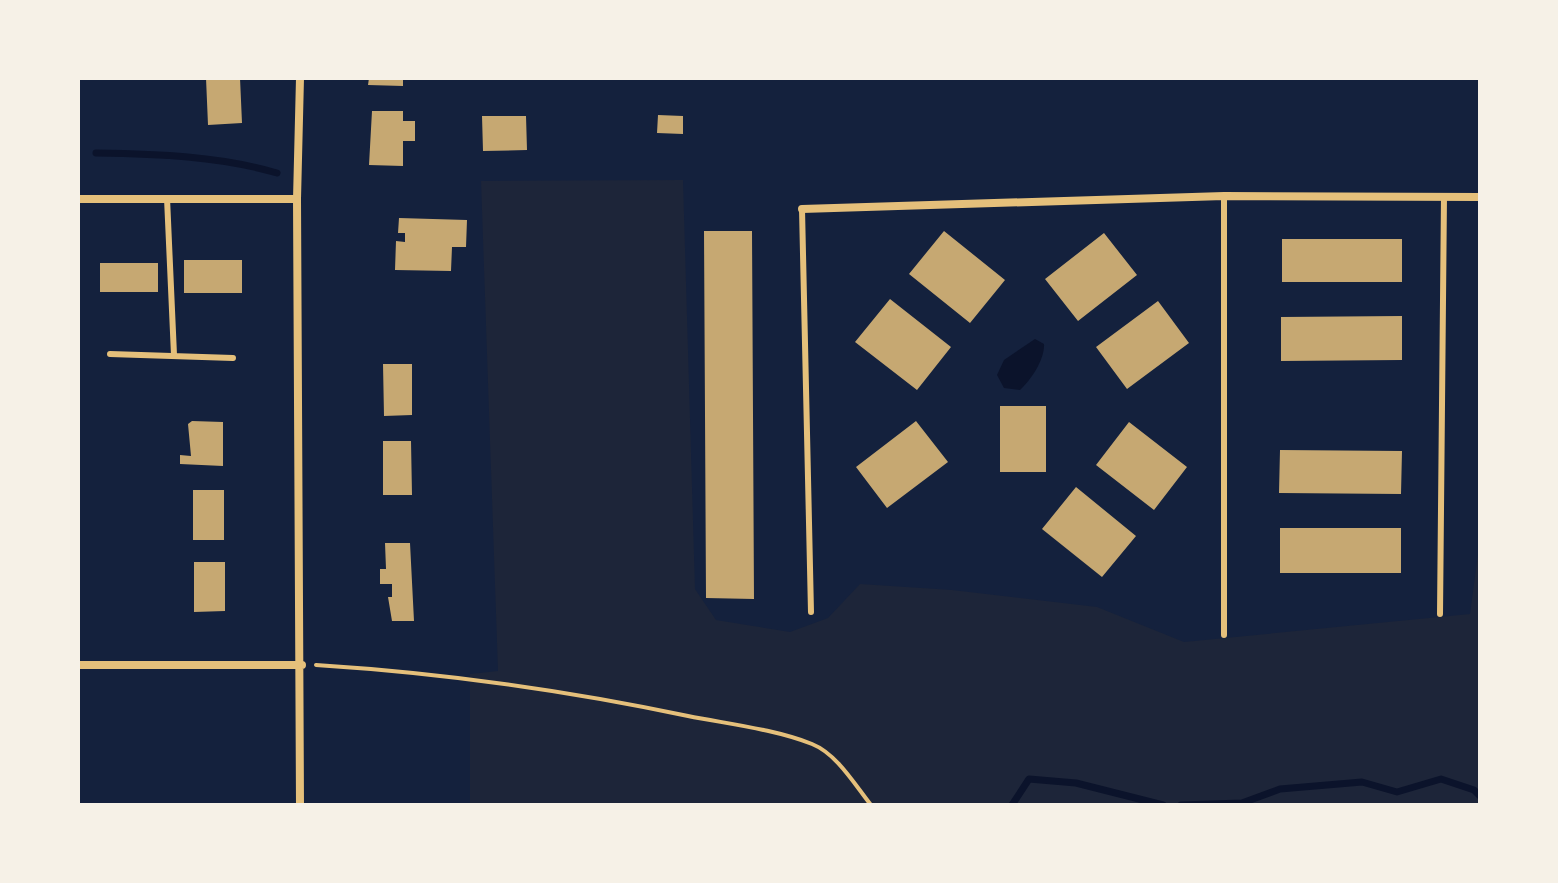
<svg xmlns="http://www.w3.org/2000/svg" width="1558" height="883" font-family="Quicksand,sans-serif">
<rect width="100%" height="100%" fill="#14213d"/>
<!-- green -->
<path fill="#1d2539" d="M 683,180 L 695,589 L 716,620 L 790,632 L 828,618 L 860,584 L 952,590 L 1097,607 L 1184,642 L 1470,614 L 1480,539 L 1480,805 L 470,805 L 470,674 L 498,671 L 481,181 Z"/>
<!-- water -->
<path fill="#0b132b" d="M 1035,339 L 1044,344 C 1045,359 1031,380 1020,390 L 1004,388 L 997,375 L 1004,360 Z"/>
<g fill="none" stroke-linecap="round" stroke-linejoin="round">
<!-- stream -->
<path stroke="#0b132b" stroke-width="7" d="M 96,153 C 157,154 219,156 277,173
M 1012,805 L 1029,779 L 1076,783 L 1163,805
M 1181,805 L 1242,803 L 1280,789 L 1362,782 L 1397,792 L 1441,779 L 1474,790 L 1480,796"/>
</g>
<!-- building -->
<path fill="#c6a872" d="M 206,78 L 240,78 L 242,123 L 208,125 Z
M 369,78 L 403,78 L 403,86 L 368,85 Z
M 372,111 L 403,111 L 403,121 L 415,121 L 415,141 L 403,141 L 403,166 L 369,165 Z
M 658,115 L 683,116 L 683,134 L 657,133 Z
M 482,116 L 526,116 L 527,150 L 483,151 Z
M 399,218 L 467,220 L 466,247 L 452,247 L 451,271 L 395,270 L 396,241 L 405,242 L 405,233 L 398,233 Z
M 704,231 L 752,231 L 754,599 L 706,598 Z
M 944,231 L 1005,280 L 970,323 L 909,274 Z
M 1104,233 L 1137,275 L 1078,321 L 1045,279 Z
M 1282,239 L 1402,239 L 1402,282 L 1282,282 Z
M 184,260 L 242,260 L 242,293 L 184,293 Z
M 100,263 L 158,263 L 158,292 L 100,292 Z
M 890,299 L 951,347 L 917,390 L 855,342 Z
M 1158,301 L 1189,343 L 1127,389 L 1096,347 Z
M 1402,316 L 1402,360 L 1281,361 L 1281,317 Z
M 383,364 L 412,364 L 412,415 L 384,416 Z
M 1000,406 L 1046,406 L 1046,472 L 1000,472 Z
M 192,421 L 223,422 L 223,466 L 180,464 L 180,455 L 191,456 L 188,424 Z
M 916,421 L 948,462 L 887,508 L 856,467 Z
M 1129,422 L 1187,467 L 1154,510 L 1096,465 Z
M 383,441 L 411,441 L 412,495 L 383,495 Z
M 1280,450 L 1402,451 L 1401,494 L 1279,493 Z
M 1076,487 L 1136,536 L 1102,577 L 1042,529 Z
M 193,490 L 224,490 L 224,540 L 193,540 Z
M 1280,528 L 1401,528 L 1401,573 L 1280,573 Z
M 385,543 L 410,543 L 414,621 L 392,621 L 388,597 L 392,597 L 392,584 L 380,584 L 380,569 L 386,569 Z
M 194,562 L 225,562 L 225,611 L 194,612 Z"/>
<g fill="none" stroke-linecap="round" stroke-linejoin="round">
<!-- path -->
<path stroke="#e5c07b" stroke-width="4" d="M 316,665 C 442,673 565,690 688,716 C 728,724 774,729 812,744 C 837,754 855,785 871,805"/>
<!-- service -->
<path stroke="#e5c07b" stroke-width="6" d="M 1224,196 L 1224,635
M 167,198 L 174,355
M 802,209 L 811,612
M 110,354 L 233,358
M 1440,614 L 1444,196"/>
<!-- minor -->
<path stroke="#e5c07b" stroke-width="8" d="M 300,78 L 297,199 L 300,805
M 78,199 L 297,199
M 802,209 L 1224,196 L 1480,197
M 78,665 L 302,665"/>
</g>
<!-- border -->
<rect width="1558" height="883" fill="none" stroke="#f6f1e7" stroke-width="160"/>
</svg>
